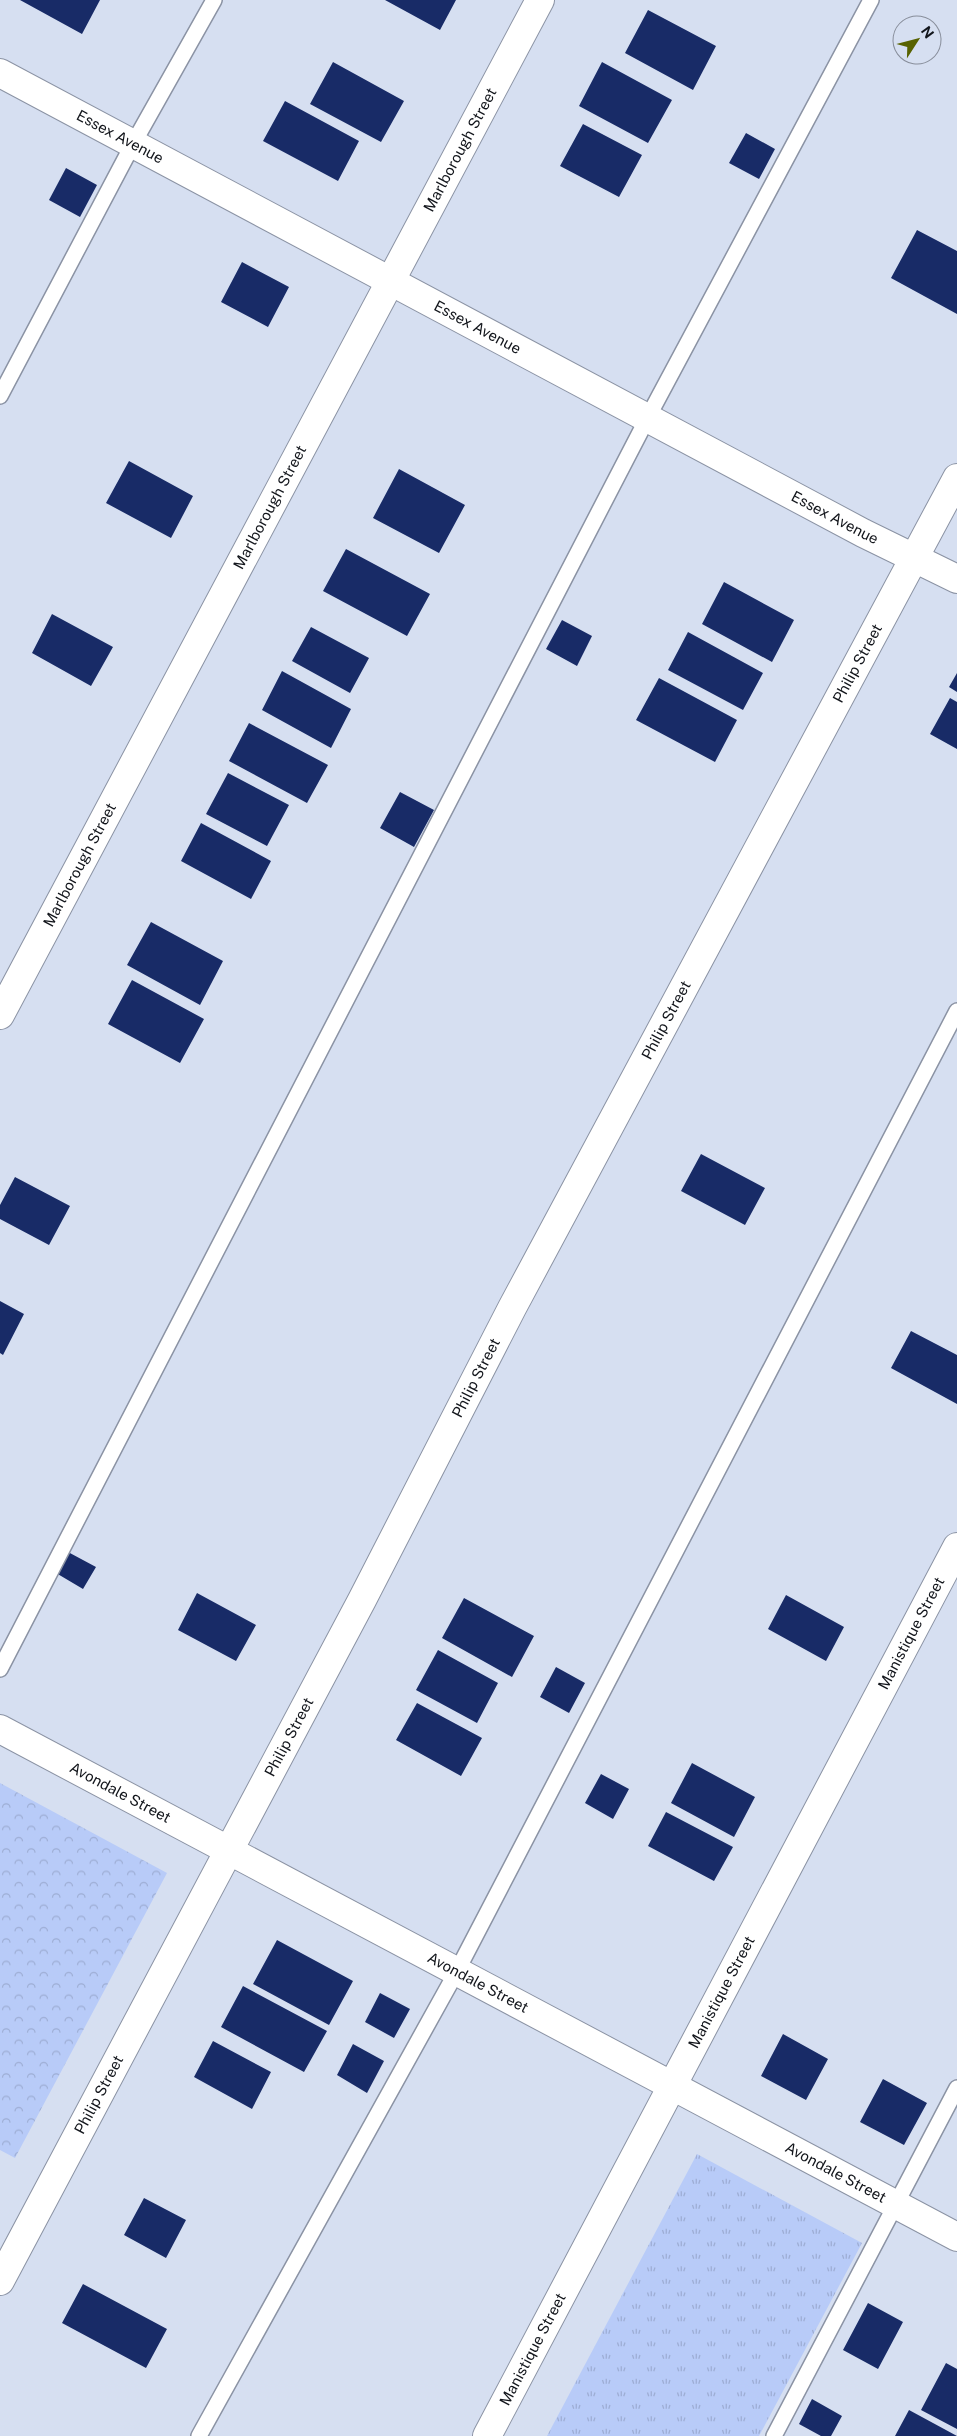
<svg xmlns="http://www.w3.org/2000/svg" width="957" height="2436" font-family="'Public Sans',sans-serif">
<defs>
<pattern id="grass-tufts" width="24" height="20" patternUnits="userSpaceOnUse" patternTransform="scale(1.25)"><rect width="24" height="20" fill="#b8cbf8"/><path d="M3 7l-1-3M5 7V3M7 7l1-3M15 17l-1-3M17 17v-4M19 17l1-3" fill="none" stroke="#9dadd4"/></pattern>
<pattern id="park-crowns" width="20" height="18" patternUnits="userSpaceOnUse" patternTransform="scale(1.25)"><rect width="20" height="18" fill="#b8cbf8"/><path d="M2 6a3 3 0 1 1 6 0M12 15a3 3 0 1 1 6 0" fill="none" stroke="#9dadd4"/></pattern>
</defs>
<rect width="100%" height="100%" fill="#d6dff1"/>
<!-- grass -->
<path fill="url(#grass-tufts)" d="M 697,2154 L 862,2243 L 759,2436 L 547,2436 Z"/>
<!-- park -->
<path fill="url(#park-crowns)" d="M 0,1783 L 167,1873 L 15,2158 L 0,2150 Z"/>
<!-- building -->
<path fill="#182b67" d="M 20,0 L 100,0 L 82,34 Z
M 385,0 L 456,0 L 440,30 Z
M 648,10 L 716,46 L 693,90 L 625,53 Z
M 333,62 L 404,101 L 381,142 L 310,104 Z
M 602,62 L 672,100 L 648,143 L 579,106 Z
M 285,101 L 359,141 L 338,181 L 263,141 Z
M 583,124 L 642,155 L 619,197 L 560,166 Z
M 746,133 L 775,149 L 759,179 L 729,163 Z
M 66,168 L 97,185 L 80,217 L 49,200 Z
M 917,230 L 957,251 L 957,314 L 891,278 Z
M 242,262 L 289,287 L 268,327 L 221,302 Z
M 129,461 L 193,496 L 171,538 L 106,503 Z
M 399,469 L 465,505 L 439,553 L 373,518 Z
M 346,549 L 430,594 L 407,636 L 323,591 Z
M 724,582 L 794,620 L 772,662 L 702,624 Z
M 52,614 L 113,647 L 91,686 L 32,653 Z
M 562,620 L 592,636 L 577,666 L 546,649 Z
M 311,627 L 369,658 L 350,693 L 292,661 Z
M 688,632 L 763,673 L 743,710 L 668,670 Z
M 282,671 L 351,709 L 331,748 L 262,710 Z
M 957,673 L 957,692 L 949,687 Z
M 659,678 L 737,720 L 715,762 L 636,720 Z
M 950,698 L 957,702 L 957,749 L 930,734 Z
M 249,723 L 328,765 L 307,803 L 229,761 Z
M 228,773 L 289,805 L 267,846 L 206,814 Z
M 400,792 L 434,810 L 414,847 L 380,828 Z
M 201,823 L 271,861 L 251,899 L 181,861 Z
M 151,922 L 223,961 L 200,1005 L 127,965 Z
M 132,980 L 204,1019 L 180,1063 L 108,1024 Z
M 701,1154 L 765,1188 L 745,1225 L 681,1191 Z
M 15,1177 L 70,1206 L 49,1245 L 0,1219 L 0,1205 Z
M 0,1301 L 24,1314 L 3,1355 L 0,1353 Z
M 911,1331 L 957,1355 L 957,1404 L 891,1368 Z
M 68,1552 L 96,1567 L 83,1589 L 56,1573 Z
M 197,1593 L 256,1625 L 236,1661 L 178,1630 Z
M 786,1595 L 844,1627 L 826,1661 L 768,1629 Z
M 464,1598 L 534,1636 L 512,1677 L 442,1638 Z
M 438,1650 L 498,1683 L 477,1723 L 416,1690 Z
M 556,1667 L 585,1683 L 569,1713 L 540,1697 Z
M 417,1703 L 482,1738 L 461,1776 L 396,1740 Z
M 692,1763 L 755,1797 L 734,1837 L 671,1803 Z
M 601,1774 L 629,1789 L 613,1819 L 585,1803 Z
M 666,1812 L 733,1847 L 714,1881 L 648,1846 Z
M 277,1940 L 353,1981 L 329,2025 L 253,1984 Z
M 243,1986 L 327,2031 L 304,2072 L 221,2027 Z
M 380,1993 L 410,2009 L 394,2038 L 365,2022 Z
M 783,2034 L 828,2059 L 806,2100 L 761,2076 Z
M 213,2041 L 271,2072 L 252,2109 L 194,2077 Z
M 353,2044 L 384,2061 L 367,2093 L 337,2075 Z
M 883,2079 L 927,2103 L 904,2145 L 860,2122 Z
M 144,2198 L 186,2220 L 166,2258 L 124,2235 Z
M 83,2284 L 167,2329 L 146,2368 L 62,2323 Z
M 868,2303 L 903,2322 L 878,2369 L 843,2350 Z
M 946,2363 L 957,2369 L 957,2429 L 921,2410 Z
M 812,2399 L 842,2416 L 831,2436 L 821,2436 L 799,2424 Z
M 909,2410 L 957,2436 L 895,2436 Z"/>
<g fill="none" stroke-linecap="round" stroke-linejoin="round">
<!-- service casing -->
<g stroke="#8b93a4" stroke-width="18">
<path id="service" d="M 0,396 L 133,144 L 214,0
M 0,1669 L 647,419 L 871,0
M 199,2436 L 457,1971 L 957,1011
M 774,2436 L 957,2088"/>
</g>
<!-- minor casing -->
<g stroke="#8b93a4" stroke-width="30">
<g id="minor">
<path id="s1" d="M 0,73 L 863,533 L 957,579"/>
<path id="s2" d="M 0,1015 L 540,0"/>
<path id="s3" d="M 0,1729 L 957,2237"/>
<path id="s4" d="M 0,2281 L 362,1600 L 512,1308 L 957,478"/>
<path id="s5" d="M 487,2436 L 957,1547"/>
</g>
</g>
<!-- service -->
<use href="#service" stroke="#fff" stroke-width="15"/>
<!-- minor -->
<use href="#minor" stroke="#fff" stroke-width="28"/>
</g>
<g text-anchor="middle" stroke-width="5" stroke-linejoin="round" paint-order="stroke">
<!-- street labels -->
<g font-size="15" fill="#12151b" stroke="#d6dff1">
<text dy="5" stroke="none"><textPath href="#s1" startOffset="136">Essex Avenue</textPath></text>
<text dy="5" stroke="none"><textPath href="#s2" startOffset="980">Marlborough Street</textPath></text>
<text dy="5" stroke="none"><textPath href="#s1" startOffset="541">Essex Avenue</textPath></text>
<text dy="5" stroke="none"><textPath href="#s2" startOffset="575">Marlborough Street</textPath></text>
<text dy="5" stroke="none"><textPath href="#s1" startOffset="946">Essex Avenue</textPath></text>
<text dy="5" stroke="none"><textPath href="#s4" startOffset="1831">Philip Street</textPath></text>
<text dy="5" stroke="none"><textPath href="#s2" startOffset="170">Marlborough Street</textPath></text>
<text dy="5" stroke="none"><textPath href="#s4" startOffset="1426">Philip Street</textPath></text>
<text dy="5" stroke="none"><textPath href="#s4" startOffset="1021">Philip Street</textPath></text>
<text dy="5" stroke="none"><textPath href="#s5" startOffset="908">Manistique Street</textPath></text>
<text dy="5" stroke="none"><textPath href="#s4" startOffset="616">Philip Street</textPath></text>
<text dy="5" stroke="none"><textPath href="#s3" startOffset="136">Avondale Street</textPath></text>
<text dy="5" stroke="none"><textPath href="#s3" startOffset="541">Avondale Street</textPath></text>
<text dy="5" stroke="none"><textPath href="#s5" startOffset="502">Manistique Street</textPath></text>
<text dy="5" stroke="none"><textPath href="#s4" startOffset="211">Philip Street</textPath></text>
<text dy="5" stroke="none"><textPath href="#s3" startOffset="946">Avondale Street</textPath></text>
<text dy="5" stroke="none"><textPath href="#s5" startOffset="98">Manistique Street</textPath></text>
</g>
</g>
<!-- north arrow -->
<g transform="translate(917 40) rotate(54)"><circle r="24" fill="#d6dff1" stroke="#888e9b"/>
<path d="M0-4L9 19L0 12L-9 19Z" fill="#586200"/>
<text y="-8" font-size="14" font-weight="bold" text-anchor="middle" fill="#12151b">N</text>
</g>
</svg>
